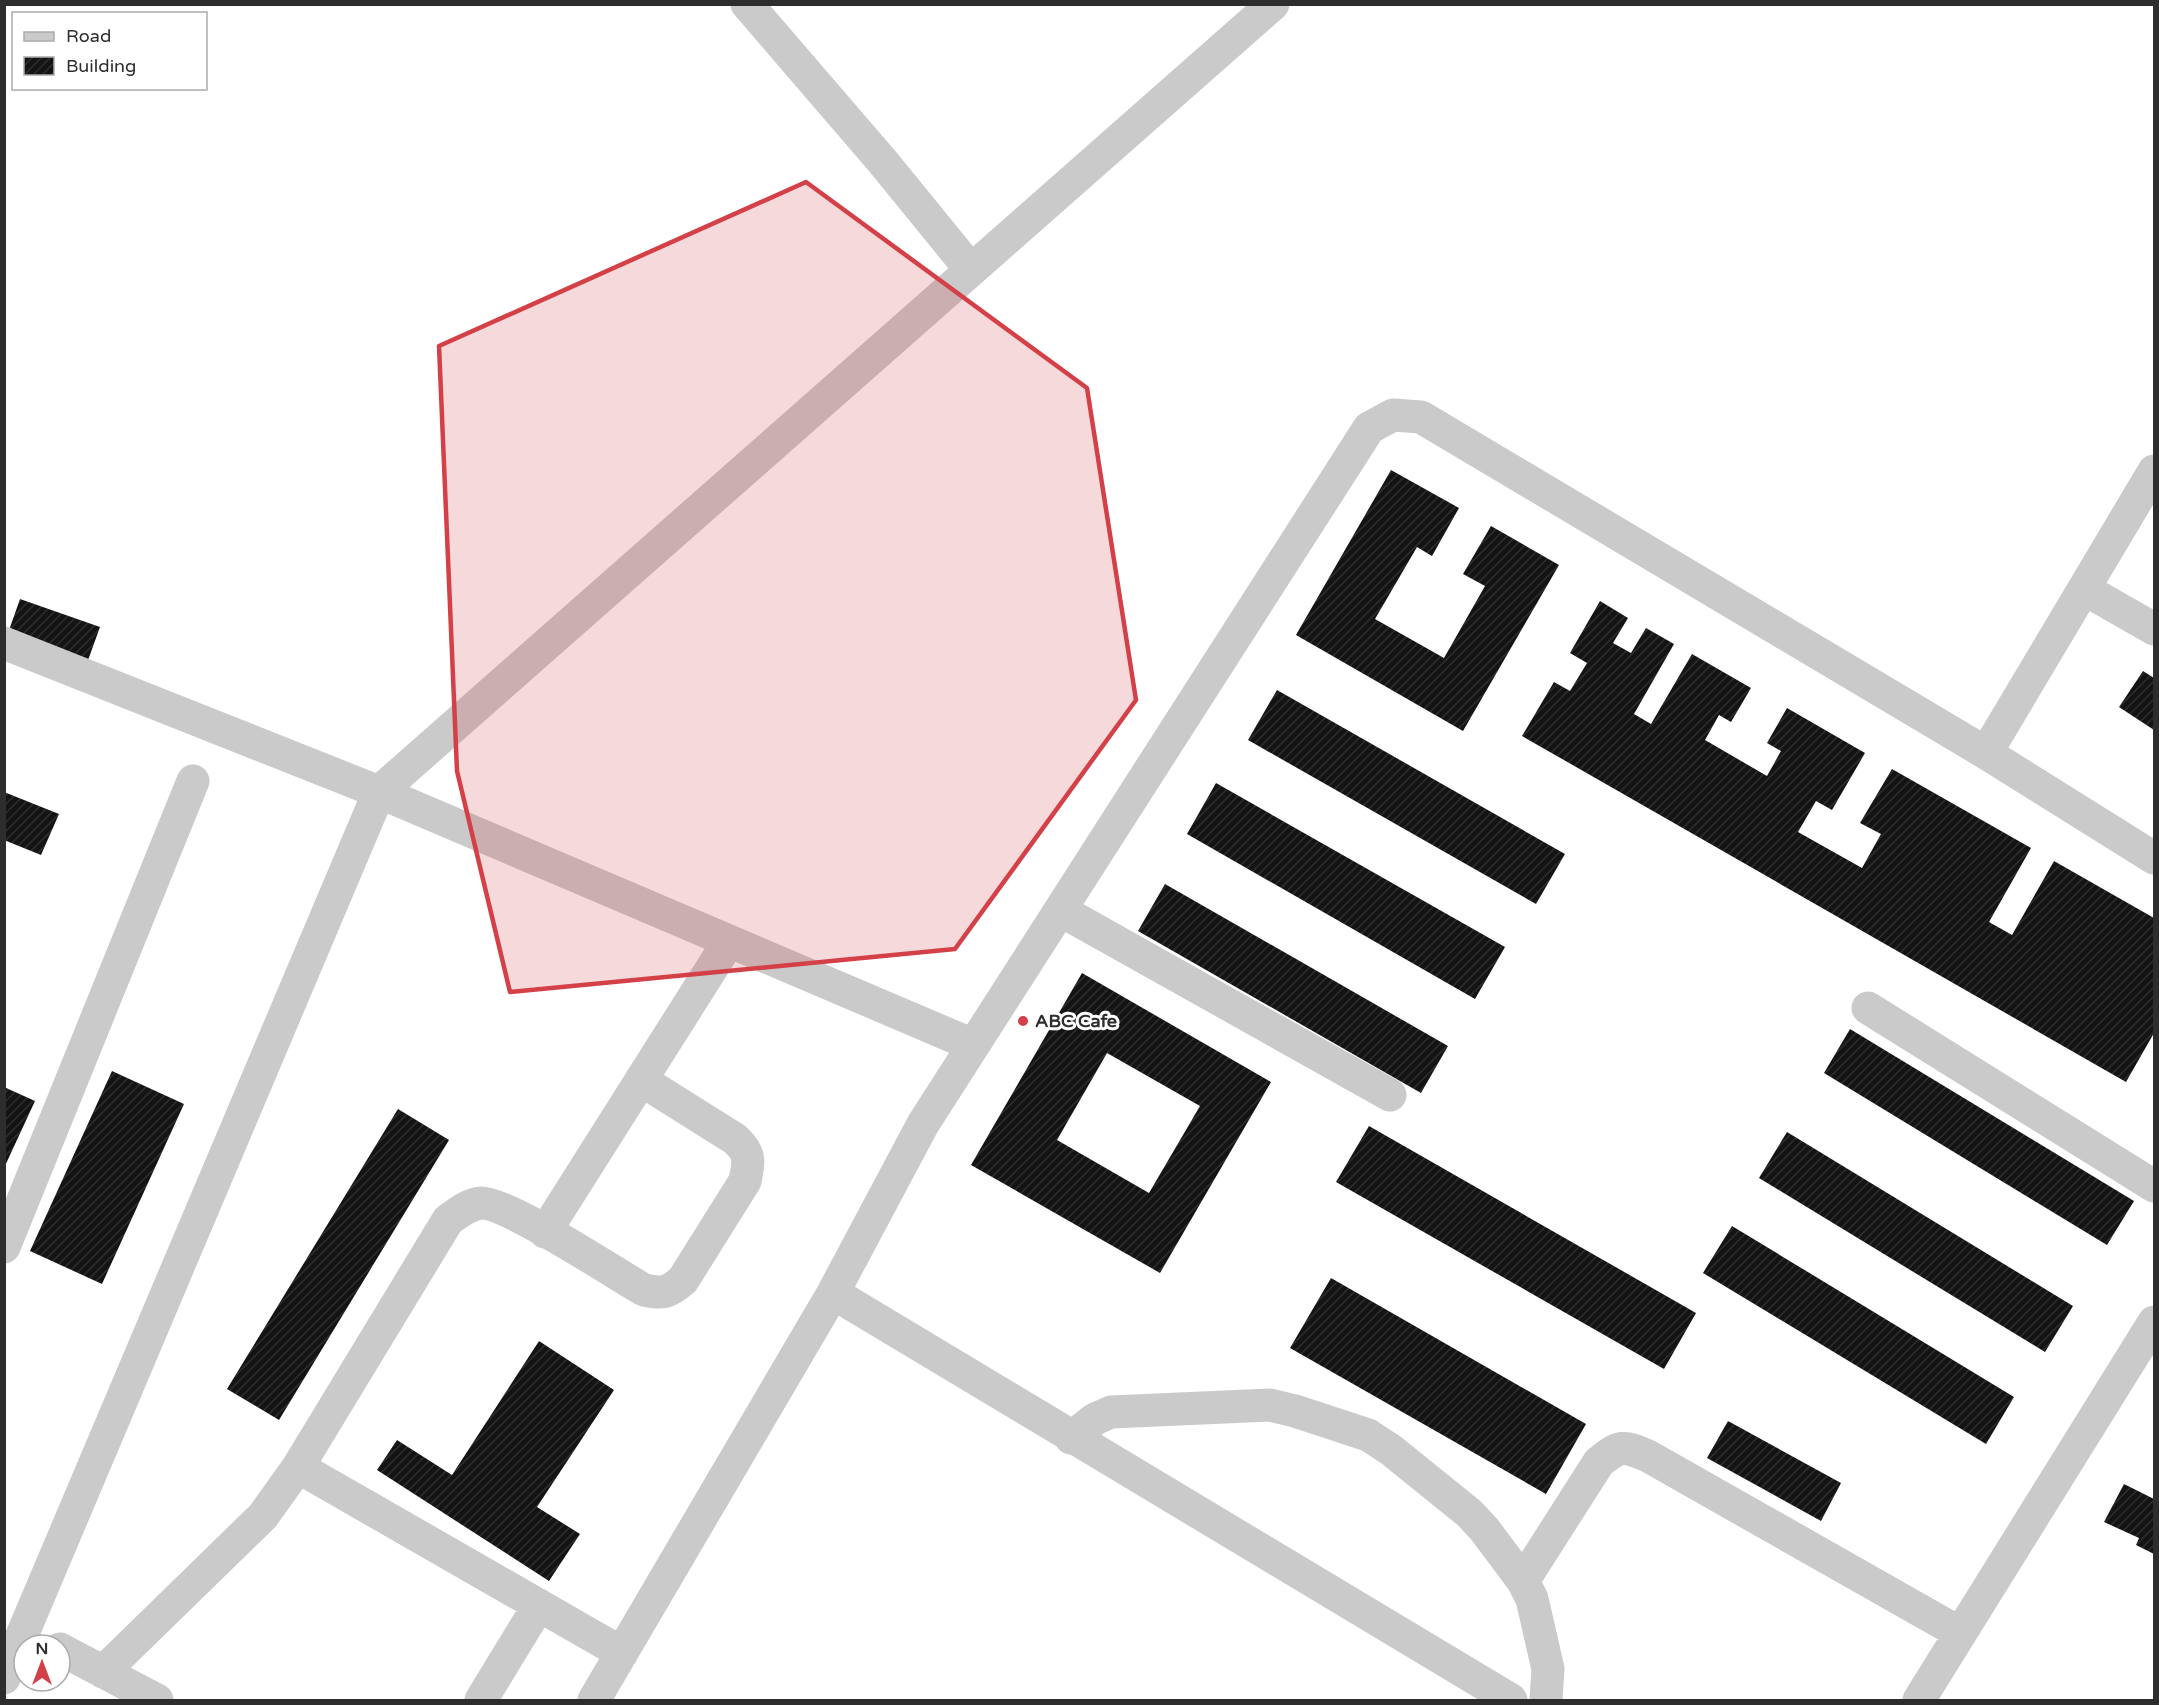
<svg xmlns="http://www.w3.org/2000/svg" width="2159" height="1705" font-family="'Varela Round',sans-serif">
<defs>
<pattern id="building-hatch" width="6" height="6" patternUnits="userSpaceOnUse" patternTransform="scale(1.5)"><rect width="6" height="6" fill="#141414"/><path d="M-1 1l2-2M0 6l6-6M5 7l2-2" fill="none" stroke="#2e2e2e"/></pattern>
</defs>
<rect width="100%" height="100%" fill="#fff"/>
<!-- building -->
<path fill="url(#building-hatch)" fill-rule="evenodd" d="M 1391,470 L 1459,508 L 1432,556 L 1417,547 L 1375,619 L 1444,658 L 1485,586 L 1463,574 L 1491,526 L 1559,565 L 1463,731 L 1296,635 Z
M 20,599 L 100,627 L 87,663 L 7,636 Z
M 1600,601 L 1628,618 L 1613,643 L 1631,653 L 1646,628 L 1674,644 L 1634,714 L 1651,724 L 1692,654 L 1751,688 L 1731,722 L 1719,715 L 1705,740 L 1767,776 L 1781,751 L 1767,743 L 1787,708 L 1865,753 L 1832,810 L 1816,801 L 1798,832 L 1862,868 L 1881,834 L 1860,823 L 1892,769 L 2031,848 L 1989,922 L 2012,935 L 2054,861 L 2154,918 L 2154,1033 L 2126,1082 L 1522,736 L 1554,682 L 1570,691 L 1587,663 L 1570,653 Z
M 2143,671 L 2154,678 L 2154,730 L 2119,707 Z
M 1277,690 L 1565,854 L 1536,904 L 1248,740 Z
M 1216,783 L 1505,947 L 1475,999 L 1187,834 Z
M 4,792 L 59,814 L 41,855 L 4,840 Z
M 1165,884 L 1448,1046 L 1421,1093 L 1138,931 Z
M 1082,973 L 1271,1082 L 1160,1273 L 971,1165 ZM 1107,1053 L 1200,1106 L 1149,1193 L 1057,1140 Z
M 1850,1029 L 2134,1201 L 2107,1245 L 1824,1073 Z
M 112,1071 L 184,1104 L 102,1284 L 30,1251 Z
M 4,1087 L 35,1101 L 4,1168 Z
M 398,1109 L 449,1140 L 279,1420 L 227,1389 Z
M 1369,1126 L 1696,1313 L 1664,1369 L 1336,1182 Z
M 1787,1132 L 2073,1306 L 2045,1352 L 1759,1178 Z
M 1732,1226 L 2014,1397 L 1986,1444 L 1703,1273 Z
M 1331,1278 L 1586,1424 L 1546,1494 L 1290,1348 Z
M 539,1341 L 614,1390 L 537,1507 L 580,1534 L 549,1581 L 377,1470 L 397,1440 L 452,1475 Z
M 1728,1421 L 1841,1483 L 1821,1521 L 1707,1458 Z
M 2124,1484 L 2154,1499 L 2154,1554 L 2136,1545 L 2139,1538 L 2104,1522 Z"/>
<g fill="none" stroke-linecap="round" stroke-linejoin="round">
<!-- minor -->
<path stroke="#cacaca" stroke-width="33" d="M 747,4 L 883,162 L 971,270
M 2084,589 L 2154,629
M 4,643 L 379,792 L 4,1678
M 1986,753 L 2154,471
M 1060,910 L 1390,1095
M 1868,1008 L 2154,1186
M 973,1045 L 379,792 L 1273,4
M 545,1232 L 729,941
M 4,1247 L 193,781
M 833,1293 L 1511,1700
M 1071,1438 L 1095,1419 L 1111,1412 L 1270,1405 L 1295,1411 L 1368,1435 L 1391,1450 L 1469,1513 L 1484,1529 L 1523,1581 L 1532,1599 L 1548,1669 L 1546,1700
M 298,1467 L 622,1653
M 1523,1581 L 1599,1462 C 1620,1445 1623,1445 1648,1456 L 1960,1633
M 60,1649 L 157,1700
M 103,1672 L 263,1516 L 298,1467 L 448,1220 C 458,1213 469,1204 481,1203 C 507,1202 616,1274 644,1290 C 663,1294 668,1293 683,1280 L 745,1181 C 749,1160 751,1154 735,1139 L 641,1080
M 481,1700 L 539,1605
M 594,1700 L 833,1293 L 923,1124 L 1369,428 L 1393,415 L 1421,417 L 1986,753 L 2154,858
M 1919,1700 L 2154,1322"/>
</g>
<!-- marked area -->
<path fill="#d34047" fill-opacity="0.2" stroke="#d34047" stroke-width="4.5" stroke-linejoin="round" d="M 806,182 L 1087,388 L 1136,700 L 955,949 L 510,992 L 457,771 L 439,346 Z"/>
<!-- markers -->
<circle fill="#d34047" stroke="#fff" stroke-width="2" cx="1023" cy="1021" r="6"/>
<g text-anchor="middle" stroke-width="6" stroke-linejoin="round" paint-order="stroke">
<!-- poi labels -->
<g font-size="18" font-weight="bold" fill="#2d2d2d" stroke="#fff" text-anchor="start">
<text x="1035" y="1027">ABC Cafe</text>
</g>
</g>
<!-- border -->
<rect width="2159" height="1705" fill="none" stroke="#2d2d2d" stroke-width="12"/>
<!-- legend -->
<rect x="12" y="12" width="195" height="78" fill="#ffffff" stroke="#ababab" stroke-width="1.5"/>
<rect x="24" y="32" width="30" height="9" fill="#cacaca" stroke="#ababab" stroke-width="1.5"/>
<text x="66" y="42" font-size="18" fill="#2d2d2d">Road</text>
<rect x="24" y="57" width="30" height="18" fill="url(#building-hatch)" stroke="#ababab" stroke-width="1.5"/>
<text x="66" y="72" font-size="18" fill="#2d2d2d">Building</text>
<!-- north arrow -->
<g transform="translate(42 1663)"><circle r="28" fill="#ffffff" stroke="#ababab" stroke-width="1.5"/>
<path d="M0-4.5L10 22L0 15L-10 22Z" fill="#d34047"/>
<text y="-9" font-size="16" font-weight="bold" text-anchor="middle" fill="#2d2d2d">N</text>
</g>
</svg>
